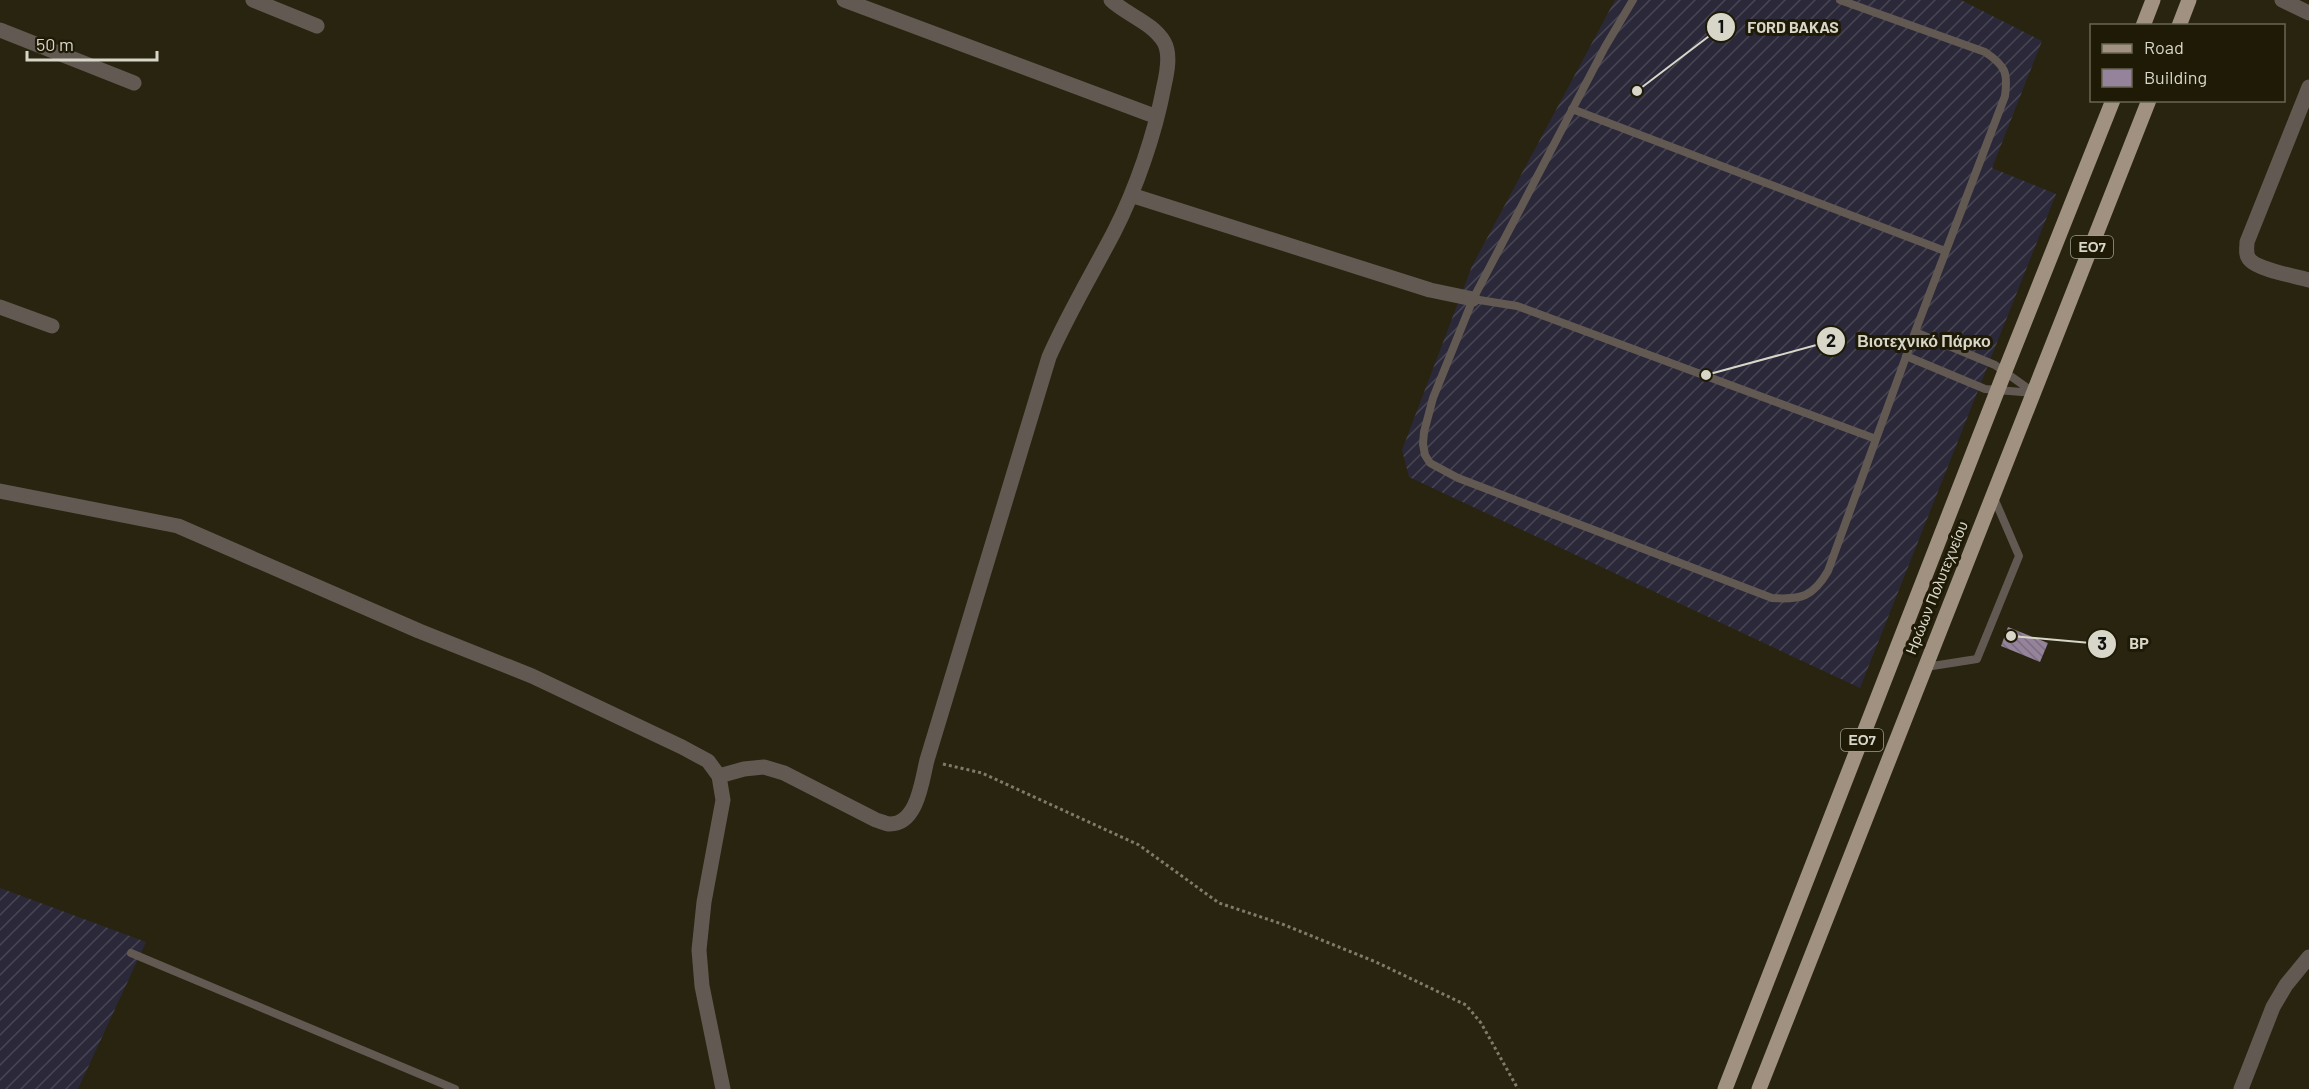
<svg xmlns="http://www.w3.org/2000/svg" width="2309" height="1089" font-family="Barlow,sans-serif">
<defs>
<pattern id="industrial-furrows" width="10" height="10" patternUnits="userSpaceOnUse" patternTransform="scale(1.5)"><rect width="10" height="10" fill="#2b2839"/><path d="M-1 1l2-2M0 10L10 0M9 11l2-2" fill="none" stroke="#494654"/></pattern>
<pattern id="building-back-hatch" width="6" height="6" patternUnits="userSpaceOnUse" patternTransform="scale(1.5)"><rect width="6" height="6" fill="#95829b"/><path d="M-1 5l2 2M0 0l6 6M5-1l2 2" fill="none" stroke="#7c6e7e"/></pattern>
</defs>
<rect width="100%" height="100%" fill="#28240f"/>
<!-- industrial -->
<path fill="url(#industrial-furrows)" d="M 1615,0 L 1961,0 L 2042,41 L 1992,168 L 2056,194 L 1860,688 L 1409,477 L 1402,450 L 1472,266 Z
M 0,888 L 146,942 L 78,1089 L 0,1089 Z"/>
<!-- building -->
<path fill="url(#building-back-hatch)" d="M 2008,627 L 2048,643 L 2040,662 L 2001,646 Z"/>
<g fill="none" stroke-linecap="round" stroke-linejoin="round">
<!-- path -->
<path stroke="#7e7b6a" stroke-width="3" stroke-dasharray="3 3" stroke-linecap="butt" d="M 943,764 L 982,773 L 1139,845 L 1219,903 L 1282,924 L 1376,962 L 1466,1005 L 1481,1023 L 1518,1089"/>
<!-- service -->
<path stroke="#625a52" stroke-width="8" d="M 1633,0 L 1605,47 L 1473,299 L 1433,398 L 1424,432 L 1423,444 L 1425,455 L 1430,463 L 1458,478 L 1772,598 C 1801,600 1813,597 1828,571 L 1915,332 L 2005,96 C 2008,73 2006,66 1985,52 L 1840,0
M 1572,109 L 1945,251
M 1473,299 L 1517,306 L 1876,439
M 1915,332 L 1995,365 L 2033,392
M 1906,356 L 1985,389 L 2034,393
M 1926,667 L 1977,659 L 2019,556 L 1994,498
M 131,953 L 455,1089"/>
<!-- minor -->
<path stroke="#625a52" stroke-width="15" d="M 253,0 L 317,26
M 844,0 L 1157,117
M 2282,0 L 2309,13
M 0,30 L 134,83
M 2309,87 L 2247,242 C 2247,248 2245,255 2250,260 C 2259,270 2295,276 2309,280
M 1131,195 L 1430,290 L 1473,299
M 0,307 L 52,326
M 0,491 L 178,526 L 419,631 L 532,676 L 682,747 L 708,761 L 719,776 L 723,800 L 704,902 L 699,950 L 702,986 L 723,1089
M 719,776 L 744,769 L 764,767 L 784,773 L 876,820 C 880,821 886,824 890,824 C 918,824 922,779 927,760 L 1049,357 C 1068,314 1092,274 1114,232 C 1136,189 1155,134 1164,86 C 1167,73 1171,54 1164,42 C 1153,23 1127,15 1111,0
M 2241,1089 L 2273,1007 L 2286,985 L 2309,957"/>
<!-- primary -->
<path stroke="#a09180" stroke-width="15" d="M 2143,26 L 2153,0
M 2179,26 L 2189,0
M 1725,1089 L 2005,371 L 2113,100
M 1759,1089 L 2149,100"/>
</g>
<g text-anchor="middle" stroke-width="6" stroke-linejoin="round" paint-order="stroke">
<!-- shield labels -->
<g fill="#1e1a06" stroke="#a09e8e" stroke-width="1.5">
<rect x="2071" y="236" width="42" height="22" rx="4.5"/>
<rect x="1841" y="729" width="42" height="22" rx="4.5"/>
</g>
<g font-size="14" font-weight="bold" fill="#d8d6c9">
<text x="2092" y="252">ΕΟ7</text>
<text x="1862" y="745">ΕΟ7</text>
</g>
<!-- street labels -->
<g font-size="15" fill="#d8d6c9" stroke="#1e1a06">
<text transform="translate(1937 588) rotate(-68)" y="5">Ηρώων Πολυτεχνείου</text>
</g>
</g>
<!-- callouts -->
<path fill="none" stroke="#d8d6c9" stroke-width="2" d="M1637 91L1721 27M1706 375L1831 341M2011 636L2102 644"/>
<g fill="#d8d6c9" stroke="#1e1a06" stroke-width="2">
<circle cx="1637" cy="91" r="6"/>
<circle cx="1706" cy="375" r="6"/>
<circle cx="2011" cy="636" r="6"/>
<circle cx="1721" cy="27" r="15"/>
<circle cx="1831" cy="341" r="15"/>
<circle cx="2102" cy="644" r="15"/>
</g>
<g font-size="18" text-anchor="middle" font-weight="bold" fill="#111">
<text x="1721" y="33">1</text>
<text x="1831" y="347">2</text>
<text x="2102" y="650">3</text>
</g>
<g font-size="16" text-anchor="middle" font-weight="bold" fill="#d8d6c9" stroke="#1e1a06" stroke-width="6" stroke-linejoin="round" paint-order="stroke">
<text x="1793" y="33">FORD BAKAS</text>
<text x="1924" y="347">Βιοτεχνικό Πάρκο</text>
<text x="2139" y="649">BP</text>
</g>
<!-- legend -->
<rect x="2090" y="24" width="195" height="78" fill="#1e1a06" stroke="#686554" stroke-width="1.5"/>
<rect x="2102" y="44" width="30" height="9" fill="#a09180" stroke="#686554" stroke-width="1.5"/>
<text x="2144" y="54" font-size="18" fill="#d8d6c9">Road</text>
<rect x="2102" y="69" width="30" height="18" fill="#95829b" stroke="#686554" stroke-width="1.5"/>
<text x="2144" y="84" font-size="18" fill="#d8d6c9">Building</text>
<!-- scale -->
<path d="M27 51v9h130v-9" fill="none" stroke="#d8d6c9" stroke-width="3"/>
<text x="36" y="51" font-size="18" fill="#d8d6c9" stroke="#1e1a06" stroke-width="4.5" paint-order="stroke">50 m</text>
</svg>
